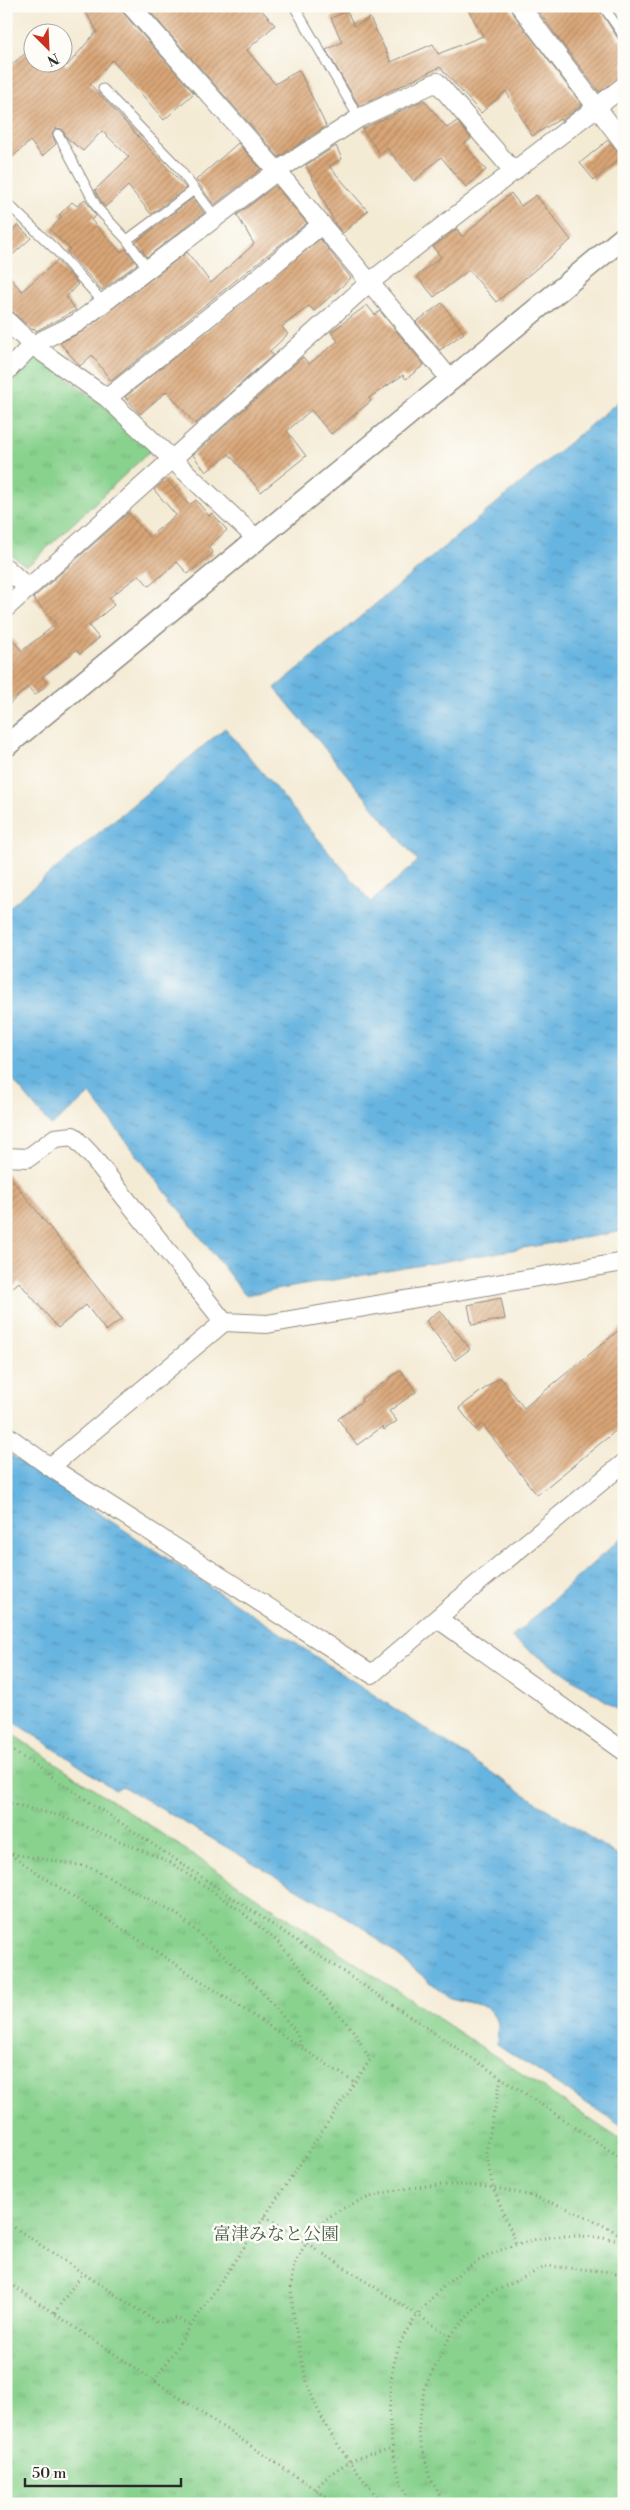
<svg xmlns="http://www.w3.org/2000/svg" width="630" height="2510" font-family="'Libre Bodoni','Noto Serif JP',serif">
<defs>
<pattern id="grass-tufts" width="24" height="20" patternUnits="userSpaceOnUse" patternTransform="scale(1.25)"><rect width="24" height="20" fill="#89d28e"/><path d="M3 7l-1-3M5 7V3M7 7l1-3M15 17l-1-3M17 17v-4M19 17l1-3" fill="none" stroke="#76b47b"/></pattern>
<pattern id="water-ripples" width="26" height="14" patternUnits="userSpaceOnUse" patternTransform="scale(1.25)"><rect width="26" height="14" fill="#66b4e0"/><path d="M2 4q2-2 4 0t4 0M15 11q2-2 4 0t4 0" fill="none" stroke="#5493b6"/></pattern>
<pattern id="building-hatch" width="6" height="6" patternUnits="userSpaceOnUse" patternTransform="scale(1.25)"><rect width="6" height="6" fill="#d9a677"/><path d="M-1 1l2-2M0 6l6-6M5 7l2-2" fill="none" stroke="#b08762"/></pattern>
</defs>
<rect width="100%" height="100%" fill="#fdfcf7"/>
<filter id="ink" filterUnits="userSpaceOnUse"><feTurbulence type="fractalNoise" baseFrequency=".02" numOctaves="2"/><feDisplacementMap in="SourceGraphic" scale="10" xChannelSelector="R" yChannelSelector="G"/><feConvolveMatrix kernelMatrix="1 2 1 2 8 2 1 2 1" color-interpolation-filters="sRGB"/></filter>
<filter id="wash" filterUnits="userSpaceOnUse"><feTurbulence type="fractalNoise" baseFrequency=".0096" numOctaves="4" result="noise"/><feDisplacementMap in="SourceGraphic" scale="20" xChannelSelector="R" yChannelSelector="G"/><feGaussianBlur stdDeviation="1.12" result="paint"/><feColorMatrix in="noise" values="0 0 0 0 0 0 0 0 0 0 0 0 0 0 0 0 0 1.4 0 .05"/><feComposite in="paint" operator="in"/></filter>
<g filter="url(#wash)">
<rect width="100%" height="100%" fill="#f4ebd5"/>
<!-- grass -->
<path fill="url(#grass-tufts)" stroke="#5a7e5c" d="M 30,355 L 38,355 L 150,442 L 150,451 L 32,562 L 25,565 L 6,551 L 6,379 Z
M 6,1730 L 624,2142 L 624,2504 L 6,2504 Z"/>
<!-- water -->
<path fill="url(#water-ripples)" stroke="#487086" d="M 624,397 L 624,1231 L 245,1295 L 90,1094 L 51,1126 L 6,1072 L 6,910 L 225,728 L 371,902 L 418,861 L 275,688 Z
M 6,1452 L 624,1860 L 624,2128 L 497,2044 L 498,2023 L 488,2007 L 450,1998 L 361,1926 L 122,1786 L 115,1790 L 6,1716 Z
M 624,1535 L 624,1713 L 511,1638 Z"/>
<g id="blocks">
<!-- building -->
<path fill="url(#building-hatch)" d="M 82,6 L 121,6 L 123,13 L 194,93 L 164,120 L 112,60 L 90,84 L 186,188 L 151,214 L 128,186 L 105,207 L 103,205 L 95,190 L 129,157 L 102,131 L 83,151 L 67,138 L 62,129 L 56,128 L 52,134 L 56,144 L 42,156 L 30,141 L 6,163 L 6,69 L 32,48 L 32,62 L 62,61 L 67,66 L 97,31 Z
M 145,6 L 258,6 L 275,25 L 247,50 L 275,84 L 299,70 L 326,126 L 279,157 Z
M 466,6 L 510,6 L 512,12 L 582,105 L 561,121 L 560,119 L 532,136 L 506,91 L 481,113 L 440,67 L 359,106 L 326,50 L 342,42 L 331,18 L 347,11 L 354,26 L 370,18 L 391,62 L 433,44 L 438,54 L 483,36 Z
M 534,6 L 597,6 L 619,40 L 624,42 L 624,76 L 599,92 Z
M 424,100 L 447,128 L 457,121 L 471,139 L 464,144 L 486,170 L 466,187 L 441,157 L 414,181 L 387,148 L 380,154 L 362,129 Z
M 608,140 L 616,150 L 624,155 L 594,180 L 580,163 Z
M 238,143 L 261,169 L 214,205 L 196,180 Z
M 336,146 L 342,159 L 329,166 L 368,211 L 343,233 L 335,224 L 306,165 Z
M 275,186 L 307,223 L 111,381 L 92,355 L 80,366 L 60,343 L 83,331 L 187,252 L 211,283 L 254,244 L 237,215 Z
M 511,193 L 521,206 L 536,195 L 571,240 L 496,302 L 469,270 L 434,297 L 417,276 L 441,257 L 433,247 L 457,229 L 462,237 Z
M 193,198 L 204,213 L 147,257 L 136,242 Z
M 85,199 L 96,216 L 91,220 L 121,252 L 126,249 L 137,264 L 102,290 L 67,252 L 70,249 L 50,230 L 62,217 L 59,215 L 72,202 L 77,206 Z
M 18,225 L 31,238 L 6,261 L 6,236 Z
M 320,239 L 351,278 L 314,311 L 309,306 L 282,327 L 288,334 L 270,351 L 273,355 L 195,424 L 167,391 L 140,414 L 125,397 Z
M 57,261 L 78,284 L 66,297 L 76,310 L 36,331 L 34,328 L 32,330 L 13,312 L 6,310 L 6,274 L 22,291 Z
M 442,303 L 464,333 L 440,350 L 416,322 Z
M 367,305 L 375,315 L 380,311 L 424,365 L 406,379 L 403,375 L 369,398 L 371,401 L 331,434 L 311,410 L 287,431 L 306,456 L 261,492 L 229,454 L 206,472 L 193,455 L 303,357 L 309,364 L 338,341 L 331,332 Z
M 166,479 L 189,505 L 196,500 L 209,516 L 212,513 L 227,530 L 208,547 L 213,553 L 188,574 L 177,562 L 149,586 L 139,575 L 109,598 L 114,605 L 89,626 L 99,638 L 80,654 L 76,650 L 42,677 L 48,684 L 35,695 L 28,687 L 6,707 L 6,632 L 22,651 L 56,624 L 33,598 L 128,513 L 149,537 L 176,515 L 154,490 Z
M 6,1172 L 122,1319 L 106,1331 L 86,1305 L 58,1328 L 19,1282 L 6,1293 Z
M 501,1298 L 505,1319 L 472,1325 L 468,1305 Z
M 440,1310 L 470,1349 L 455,1360 L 426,1321 Z
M 624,1326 L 624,1424 L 537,1495 L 482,1424 L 476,1430 L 459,1408 L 500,1377 L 524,1408 Z
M 401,1370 L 416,1392 L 389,1411 L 397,1421 L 384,1430 L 382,1427 L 357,1445 L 338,1419 L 362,1401 L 361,1399 Z"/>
</g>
</g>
<g filter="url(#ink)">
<use href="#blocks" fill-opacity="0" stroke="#908b80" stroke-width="1"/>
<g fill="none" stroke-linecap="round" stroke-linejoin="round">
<!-- service casing -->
<g stroke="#908b80" stroke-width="11">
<path id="service" d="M 294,6 L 359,118
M 603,6 L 624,36
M 103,89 L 177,166 L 216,218
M 58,134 L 98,209 L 127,240 L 148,269
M 6,202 L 55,249 L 103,302
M 127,240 L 194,190"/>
</g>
<!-- minor casing -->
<g stroke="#908b80" stroke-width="20">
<path id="minor" d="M 131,6 L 277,171 L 450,379
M 520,6 L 624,143
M 6,320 L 32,345 L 107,398 L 258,540
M 6,372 L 32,345 L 77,323 L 277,171 L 359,118 L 437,82 L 514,172
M 107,398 L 260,276 L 322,224
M 6,568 L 28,588
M 6,608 L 370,282 L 624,86
M 6,1157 L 28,1158 L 55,1138 L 73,1136 L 91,1155 L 224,1322
M 6,1435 L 50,1467 L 372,1674 L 484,1578 L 624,1463
M 50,1467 L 224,1322 L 267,1324 L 624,1262
M 438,1619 L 624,1751"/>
</g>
<!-- tertiary casing -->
<g stroke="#908b80" stroke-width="24">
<path id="tertiary" d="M 6,746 L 624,237"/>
</g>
<!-- path -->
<path stroke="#908b80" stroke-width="3" stroke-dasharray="1 4" stroke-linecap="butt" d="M 6,1746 L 624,2160
M 6,1802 L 60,1816 L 170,1862 L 238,1909 L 278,1942 L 355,2033 L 370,2060 L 154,2381
M 6,1852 L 355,2083
M 12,1854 L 90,1867 L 178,1915 L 253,1982 L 294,2029 L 303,2048
M 501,2078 L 486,2152 L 493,2187 L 516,2244
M 265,2216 L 450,2336
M 6,2222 L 158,2323 L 177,2318 L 191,2326
M 6,2281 L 337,2504
M 54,2313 L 83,2273
M 315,2489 C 340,2463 358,2455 393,2449
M 383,2504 C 356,2471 328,2436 312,2396 C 303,2373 299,2347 295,2323 C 292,2309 289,2279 294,2266 C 299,2253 317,2225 329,2217 C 371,2187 443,2180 494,2188 C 540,2195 584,2213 624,2237
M 410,2504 C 405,2490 398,2475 395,2461 C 387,2427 387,2376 400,2344 C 405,2331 416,2317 425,2306 C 476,2246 548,2224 624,2242
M 444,2504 L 430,2477 L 418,2432 L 424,2389 L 450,2336 L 487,2295 L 547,2266 L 613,2272 L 624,2277"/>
<!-- service -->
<use href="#service" stroke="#fff" stroke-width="9"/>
<!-- minor -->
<use href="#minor" stroke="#fff" stroke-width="18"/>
<!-- tertiary -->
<use href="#tertiary" stroke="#fff" stroke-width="21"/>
</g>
</g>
<g text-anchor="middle" stroke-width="5" stroke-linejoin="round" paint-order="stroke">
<!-- park labels -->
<g font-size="18" fill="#475d49" stroke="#fdfcf7">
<text x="276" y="2240">富津みなと公園</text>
</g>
</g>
<!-- margin -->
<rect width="630" height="2510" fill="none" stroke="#fdfcf7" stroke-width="25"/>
<!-- north arrow -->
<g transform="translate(48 48) rotate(156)"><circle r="24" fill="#fdfcf7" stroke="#a9a8a5"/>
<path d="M0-4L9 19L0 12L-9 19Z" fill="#c8321e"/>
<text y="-8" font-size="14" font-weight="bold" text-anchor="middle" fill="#2b2b2b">N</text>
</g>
<!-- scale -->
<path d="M25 2478v8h156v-8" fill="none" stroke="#2b2b2b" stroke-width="2.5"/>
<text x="32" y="2478" font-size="15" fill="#2b2b2b" stroke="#fdfcf7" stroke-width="4" paint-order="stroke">50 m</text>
</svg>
